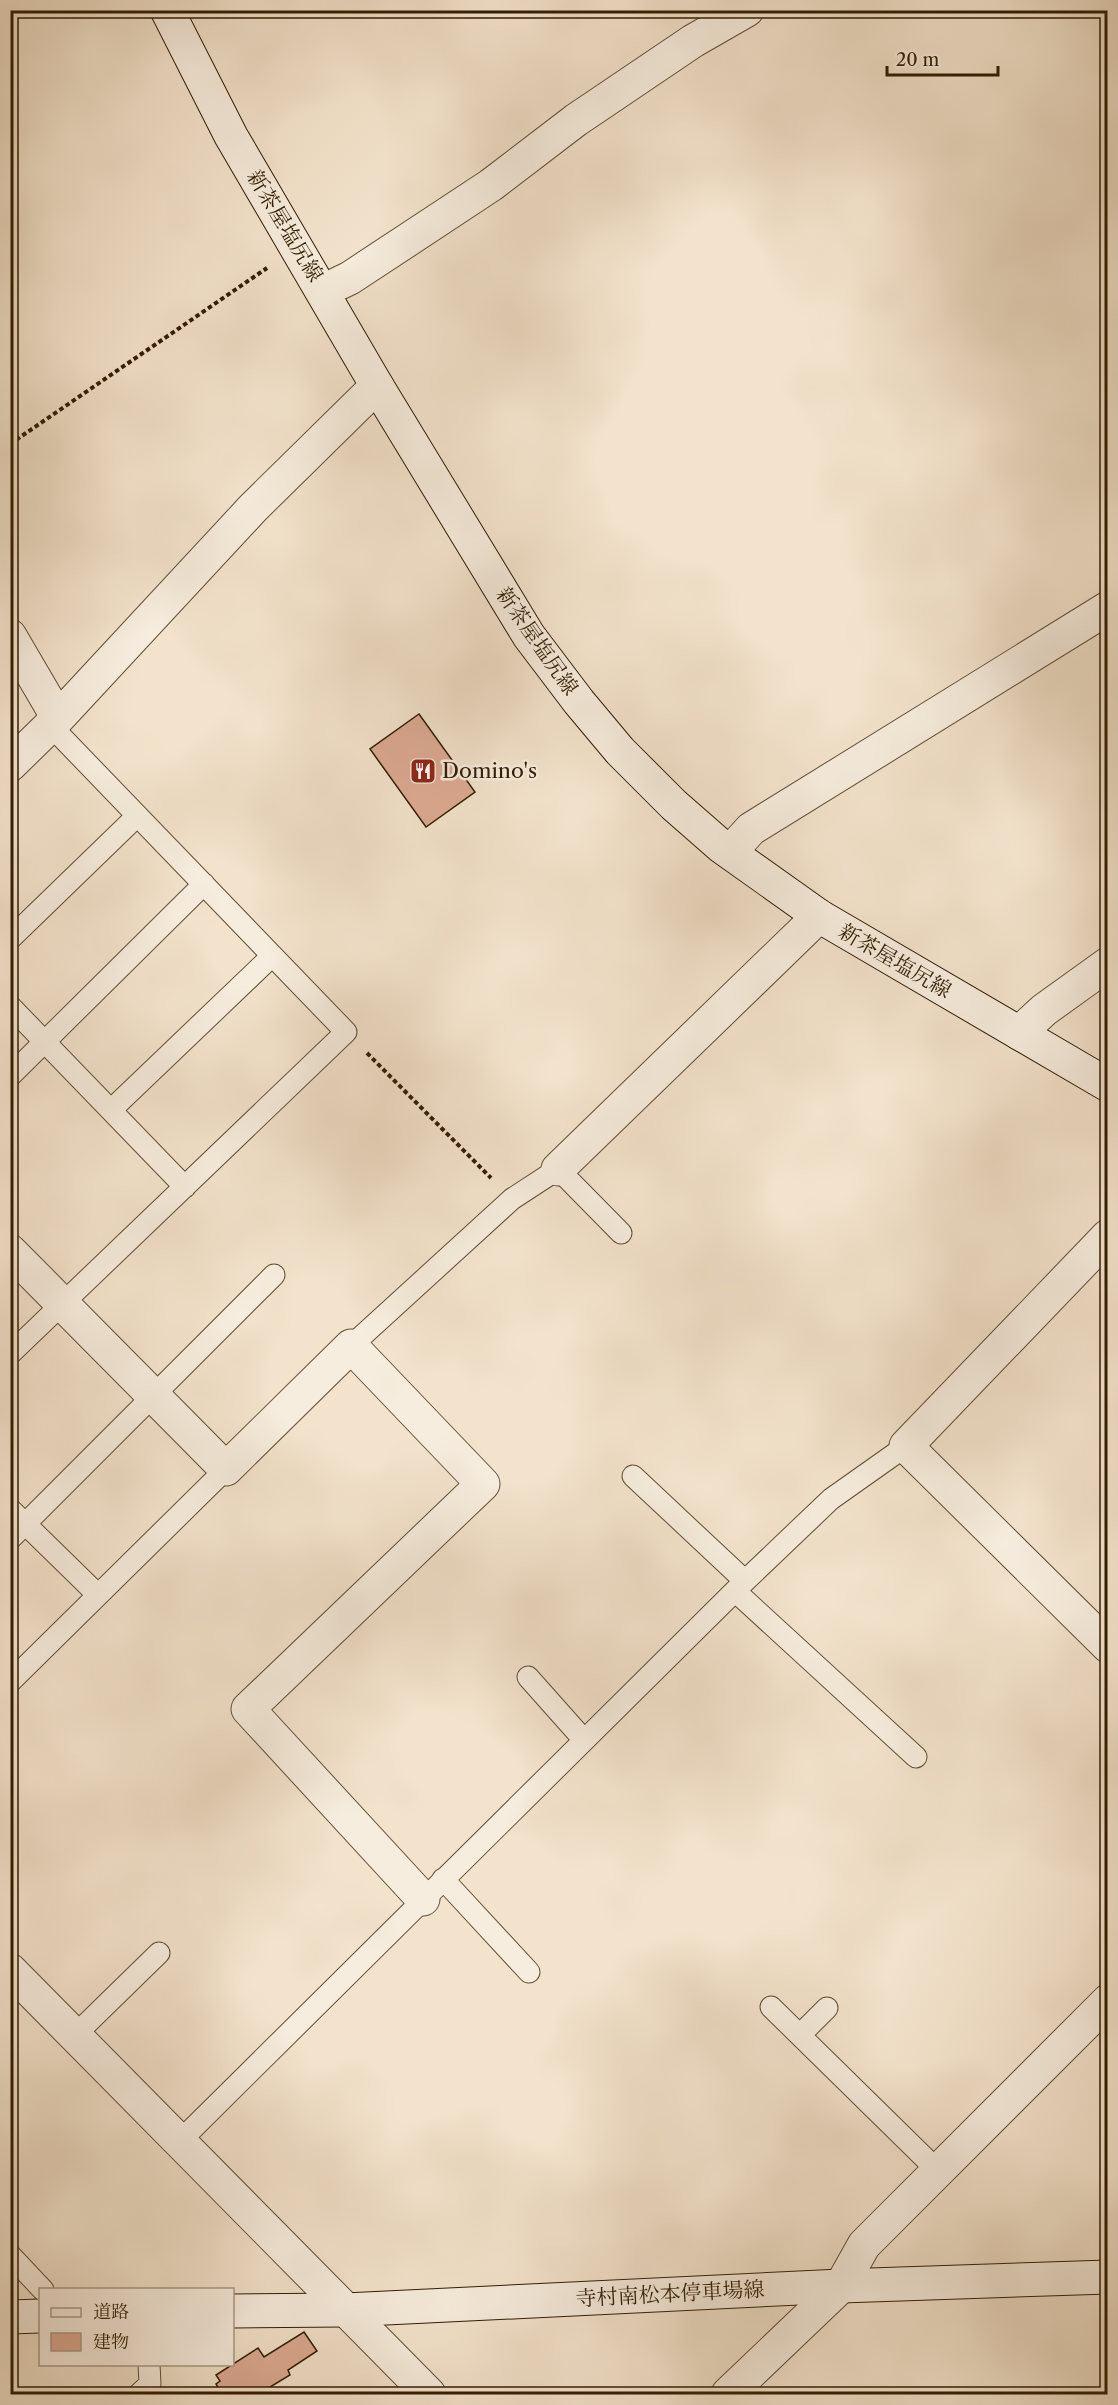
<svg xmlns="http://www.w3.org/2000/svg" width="1118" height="2405" font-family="'Libre Caslon Text','Noto Serif JP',serif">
<rect width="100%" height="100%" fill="#f3e3cc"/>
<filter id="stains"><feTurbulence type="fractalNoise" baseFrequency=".00333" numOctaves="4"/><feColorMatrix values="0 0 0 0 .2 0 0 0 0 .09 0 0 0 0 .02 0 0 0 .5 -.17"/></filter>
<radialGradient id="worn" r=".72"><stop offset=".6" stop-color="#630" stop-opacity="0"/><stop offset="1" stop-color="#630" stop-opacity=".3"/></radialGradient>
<!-- building -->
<path fill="#dcaa93" stroke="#301d03" stroke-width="1.5" d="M 419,714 L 475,792 L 426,827 L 370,749 Z
M 304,2332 L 317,2351 L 288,2370 L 290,2375 L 270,2387 L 272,2390 L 264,2394 L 222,2394 L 216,2384 L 220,2381 L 216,2375 L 258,2348 L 264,2357 Z
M 628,2390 L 628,2394 L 520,2394 Z"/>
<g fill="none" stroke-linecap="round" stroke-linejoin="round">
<!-- service casing -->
<g stroke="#614e35" stroke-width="23">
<path id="service" d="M 10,939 L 137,816
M 10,1006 L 185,1187
M 10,1076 L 204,884
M 111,1110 L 272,956
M 351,1346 L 512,1199 L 558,1169 L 621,1233
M 10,1354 L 346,1032 L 51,726
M 633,1476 L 745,1581
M 10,1509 L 98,1595
M 10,1539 L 274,1275
M 735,1591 L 916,1757
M 528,1677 L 584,1740
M 10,1682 L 226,1469
M 443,1879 L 529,1972
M 771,2007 L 938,2171
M 800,2035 L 827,2008
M 74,2036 L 159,1953
M 180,2141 L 745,1581 L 831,1499 L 906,1446
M 10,2255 L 43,2290
M 139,2394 L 150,2384 L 149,2364"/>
</g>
<!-- minor casing -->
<g stroke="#614e35" stroke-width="35">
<path id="minor" d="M 323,291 L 350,278 L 491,185 L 576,120 L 693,41 L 747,10
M 10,636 L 58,718
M 10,765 L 58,718 L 253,508 L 377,386
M 730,852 L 751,829 L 1108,608
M 1019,1033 L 1044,1010 L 1108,964
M 558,1169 L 819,916
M 1108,1236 L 906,1446 L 1108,1646
M 10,1251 L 226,1469 L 351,1346 L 483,1484 L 248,1709 L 423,1899
M 10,1970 L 429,2394
M 841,2286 L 864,2245 L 1108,2001"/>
</g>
<!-- tertiary casing -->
<g stroke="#614e35" stroke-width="35">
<path id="tertiary" d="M 728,2394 L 841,2286"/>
</g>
<!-- secondary casing -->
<g stroke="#301d03" stroke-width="35">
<path id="secondary" d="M 167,10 L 231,136 L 377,386 L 529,636 L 579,702 L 620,751 L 674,805 L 722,847 L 819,916 L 1108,1085
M 232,2311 L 345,2310 L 841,2286 L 1108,2277
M 10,2317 L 40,2316"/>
</g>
<!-- path -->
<path stroke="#301d03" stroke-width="4" stroke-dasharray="4.5 3" stroke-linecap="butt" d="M 10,444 L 267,268
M 367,1053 L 491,1178"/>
<!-- service -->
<use href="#service" stroke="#f7edde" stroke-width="21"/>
<!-- minor -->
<use href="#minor" stroke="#f7edde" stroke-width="33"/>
<!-- tertiary -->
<use href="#tertiary" stroke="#f7edde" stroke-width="33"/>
<!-- secondary -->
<use href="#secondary" stroke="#f7edde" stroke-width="33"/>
</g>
<!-- icons -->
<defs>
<g id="restaurant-square" transform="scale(1.35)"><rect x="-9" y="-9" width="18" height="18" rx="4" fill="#8f2418" stroke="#f7edde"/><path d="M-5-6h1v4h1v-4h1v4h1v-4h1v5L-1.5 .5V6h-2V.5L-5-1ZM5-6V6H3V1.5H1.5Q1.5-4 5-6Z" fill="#fff"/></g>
</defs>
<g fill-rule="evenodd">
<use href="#restaurant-square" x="423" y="771"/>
</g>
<g text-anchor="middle" stroke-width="5" stroke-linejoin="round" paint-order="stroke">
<!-- street labels -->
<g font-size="21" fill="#301d03" stroke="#f7edde">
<text transform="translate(285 226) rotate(59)" y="7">新茶屋塩尻線</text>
<text transform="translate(537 641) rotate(55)" y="7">新茶屋塩尻線</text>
<text transform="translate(895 961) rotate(30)" y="7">新茶屋塩尻線</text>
<text transform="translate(670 2294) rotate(-3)" y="7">寺村南松本停車場線</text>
</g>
<!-- poi labels -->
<g font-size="21" fill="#301d03" stroke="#f7edde" text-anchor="start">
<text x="442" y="778">Domino's</text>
</g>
</g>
<!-- margin -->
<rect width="1118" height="2405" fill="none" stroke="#f3e3cc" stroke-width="36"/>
<rect x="12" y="12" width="1094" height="2381" fill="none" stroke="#301d03" stroke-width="3"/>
<rect x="18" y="18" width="1082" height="2369" fill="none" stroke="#301d03" stroke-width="1.5"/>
<!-- legend -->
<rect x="39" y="2288" width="195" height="78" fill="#f7edde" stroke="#a79a86" stroke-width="1.5"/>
<rect x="51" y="2308" width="30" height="9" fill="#f7edde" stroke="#a79a86" stroke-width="1.5"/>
<text x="93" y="2318" font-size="18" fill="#301d03">道路</text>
<rect x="51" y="2333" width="30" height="18" fill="#dcaa93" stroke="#a79a86" stroke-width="1.5"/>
<text x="93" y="2348" font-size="18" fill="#301d03">建物</text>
<!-- scale -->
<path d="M887 66v9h111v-9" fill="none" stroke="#301d03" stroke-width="3"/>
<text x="896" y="66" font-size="18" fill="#301d03" stroke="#f7edde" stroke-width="4.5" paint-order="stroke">20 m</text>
<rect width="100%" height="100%" filter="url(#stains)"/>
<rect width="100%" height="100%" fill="url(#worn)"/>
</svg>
